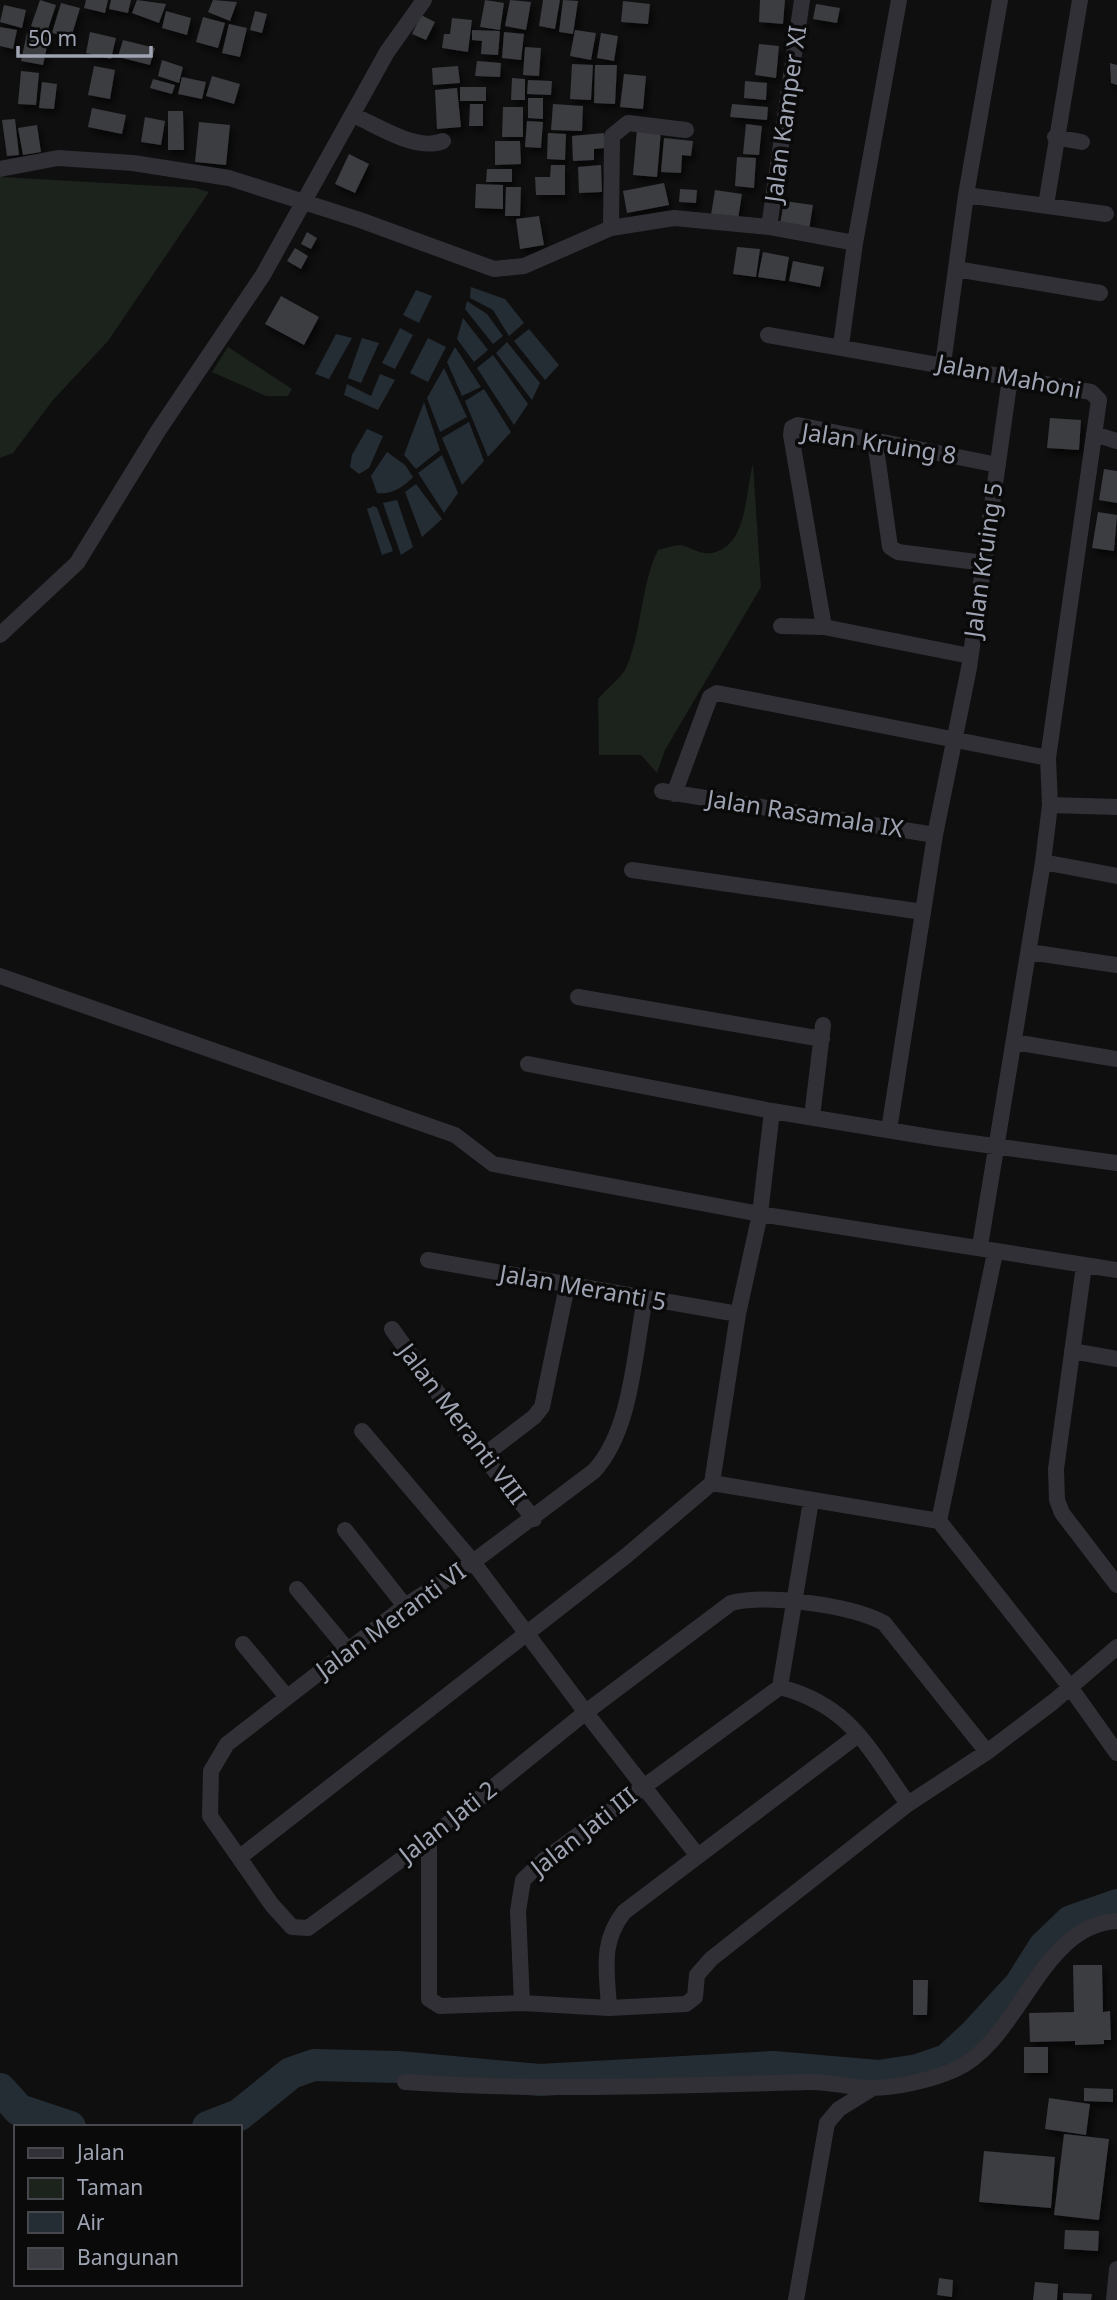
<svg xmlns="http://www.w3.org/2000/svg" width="1117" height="2300" font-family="'Noto Sans',sans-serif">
<defs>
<filter id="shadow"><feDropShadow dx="3.5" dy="5.5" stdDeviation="3.5" flood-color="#0009"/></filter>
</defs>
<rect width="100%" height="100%" fill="#0f0f10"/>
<!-- green -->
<path fill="#1b231c" d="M 0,177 L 196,188 L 209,192 L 108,341 L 53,400 L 13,453 L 0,458 Z
M 228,347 L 292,389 L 288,396 L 266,396 L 212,372 Z
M 753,464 L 761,587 L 665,750 L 657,773 L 641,755 L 599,755 L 598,699 C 606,689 622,678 627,666 C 642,630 641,584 658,550 C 664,549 674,545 680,545 C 691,547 700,555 712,553 C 748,546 745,492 753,464 Z"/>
<!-- water -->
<path fill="#252d34" d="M 471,287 L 505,299 L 524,323 L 509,336 L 493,310 L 470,298 Z
M 416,290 L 432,296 L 419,323 L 403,315 Z
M 467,301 L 487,314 L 503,336 L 493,344 L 465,309 Z
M 463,318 L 488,350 L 474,362 L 457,339 Z
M 400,328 L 413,335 L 395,369 L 382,363 Z
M 529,329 L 559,365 L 545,380 L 514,341 Z
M 336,334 L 352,338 L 329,379 L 315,374 Z
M 362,338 L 379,343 L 361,383 L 348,378 Z
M 428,338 L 446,347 L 428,382 L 410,373 Z
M 507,342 L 540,383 L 532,400 L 496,353 Z
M 455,347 L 481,387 L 462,396 L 447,362 Z
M 493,355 L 528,404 L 514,425 L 477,368 Z
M 444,368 L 467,417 L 440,432 L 427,398 Z
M 380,374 L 395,380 L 378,410 L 344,395 L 347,384 L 371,396 Z
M 484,389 L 511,432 L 488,457 L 465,401 Z
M 424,402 L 440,450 L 416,469 L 404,455 Z
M 469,422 L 484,461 L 462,485 L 442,438 Z
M 367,429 L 383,436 L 369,468 L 359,474 L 350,467 L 352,455 Z
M 387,452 L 405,465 L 413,477 C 404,487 391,495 377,493 L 371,476 Z
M 442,455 L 458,493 L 444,513 L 418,473 Z
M 416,484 L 442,519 L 422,537 L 405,492 Z
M 397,500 L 413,547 L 401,555 L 383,503 Z
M 374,506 L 377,508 L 393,551 L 382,555 L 367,509 Z"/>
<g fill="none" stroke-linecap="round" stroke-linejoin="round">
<!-- river -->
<path stroke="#252d34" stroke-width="32" d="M 0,2089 L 19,2110 L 70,2127
M 208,2127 L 239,2115 L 291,2073 L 314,2065 L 398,2067 L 540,2080 L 773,2067 L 878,2076 L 918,2070 L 947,2060 L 973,2036 L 1020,1985 L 1044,1947 L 1071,1921 L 1117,1905"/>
</g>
<!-- building -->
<path fill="#3b3c41" filter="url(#shadow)" d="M 40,0 L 56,5 L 47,32 L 31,26 Z
M 86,0 L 108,0 L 105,13 L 84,8 Z
M 111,0 L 131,0 L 128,13 L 109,9 Z
M 137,0 L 166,4 L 159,23 L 132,13 Z
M 213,0 L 237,2 L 230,21 L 208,12 Z
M 485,0 L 504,3 L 500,30 L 480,27 Z
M 510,0 L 531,2 L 526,30 L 505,26 Z
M 543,0 L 560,0 L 555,29 L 539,26 Z
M 563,0 L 578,1 L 573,34 L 559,32 Z
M 760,0 L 785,0 L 783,24 L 759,22 Z
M 623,1 L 650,4 L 648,24 L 621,22 Z
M 61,3 L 80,8 L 71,38 L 52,33 Z
M 816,4 L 840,8 L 837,23 L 813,19 Z
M 4,5 L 26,10 L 22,28 L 0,22 Z
M 166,11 L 191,18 L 187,35 L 162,28 Z
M 255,11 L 267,14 L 262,33 L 250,30 Z
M 421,15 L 435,22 L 426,40 L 412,34 Z
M 203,17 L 225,23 L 218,48 L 196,42 Z
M 452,18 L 472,20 L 468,52 L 442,48 L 444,34 L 450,34 Z
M 229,24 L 247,28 L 240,57 L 222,53 Z
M 0,27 L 17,30 L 13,49 L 0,46 Z
M 472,30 L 500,31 L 498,55 L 481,54 L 482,41 L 472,40 Z
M 575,30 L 596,33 L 591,60 L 570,56 Z
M 90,32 L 116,38 L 111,59 L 86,53 Z
M 504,32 L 524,34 L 521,60 L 502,58 Z
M 27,33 L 49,38 L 43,65 L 21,61 Z
M 601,33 L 618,36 L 614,61 L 597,58 Z
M 123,40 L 155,48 L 150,65 L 118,57 Z
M 759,44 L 779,46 L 776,78 L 755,75 Z
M 525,47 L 541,48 L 539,76 L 523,75 Z
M 162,60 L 183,67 L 179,83 L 158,76 Z
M 477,61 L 501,63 L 500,77 L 475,76 Z
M 1110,63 L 1117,65 L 1117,85 L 1111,83 Z
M 572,64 L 593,65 L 591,100 L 570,99 Z
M 595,65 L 617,65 L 615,104 L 594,103 Z
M 94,66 L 115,70 L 110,99 L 88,95 Z
M 458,66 L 460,83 L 433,85 L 432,68 Z
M 21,71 L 39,73 L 36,105 L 18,104 Z
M 624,74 L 646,76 L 643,109 L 620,107 Z
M 212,76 L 240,84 L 234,104 L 206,96 Z
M 182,77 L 206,82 L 202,99 L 178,94 Z
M 512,78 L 525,79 L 525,100 L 511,100 Z
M 153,79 L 175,85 L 172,94 L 150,88 Z
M 528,80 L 552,81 L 551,95 L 527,94 Z
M 745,81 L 767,83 L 766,100 L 744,98 Z
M 42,82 L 57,84 L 54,109 L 39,108 Z
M 460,87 L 486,87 L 486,101 L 460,101 Z
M 457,88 L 461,127 L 437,129 L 435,90 Z
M 528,98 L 543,98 L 543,119 L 528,118 Z
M 470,104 L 483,104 L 483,126 L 469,126 Z
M 553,104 L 583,106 L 582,131 L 551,130 Z
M 732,104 L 768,107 L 767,120 L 730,117 Z
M 503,107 L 523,107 L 523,137 L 502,137 Z
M 92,108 L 126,115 L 122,134 L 88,127 Z
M 168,111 L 183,111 L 184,150 L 168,150 Z
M 145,117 L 165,121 L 161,145 L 141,142 Z
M 15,119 L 19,155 L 7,156 L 2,120 Z
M 527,121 L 543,122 L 541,148 L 525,147 Z
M 199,122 L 230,125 L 226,165 L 195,162 Z
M 746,124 L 762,126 L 759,155 L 743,154 Z
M 37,125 L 41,152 L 23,155 L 18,128 Z
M 637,129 L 661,131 L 657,177 L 633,175 Z
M 548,133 L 566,134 L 565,160 L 547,159 Z
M 604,133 L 605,148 L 594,149 L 594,160 L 573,161 L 572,136 Z
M 664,138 L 693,141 L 691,156 L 682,155 L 681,173 L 661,172 Z
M 495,141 L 520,141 L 521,164 L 495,165 Z
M 349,154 L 369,164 L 355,193 L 335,184 Z
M 737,157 L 756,158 L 754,188 L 735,186 Z
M 551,165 L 565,165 L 565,195 L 536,195 L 535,177 L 550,177 Z
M 601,165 L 602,192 L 579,193 L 578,167 Z
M 487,169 L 512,169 L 512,182 L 486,182 Z
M 664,183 L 669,205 L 627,213 L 623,191 Z
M 476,184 L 503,185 L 503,209 L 475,208 Z
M 506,187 L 521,187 L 520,216 L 505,216 Z
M 680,189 L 697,190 L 696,203 L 679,202 Z
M 715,190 L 742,194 L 738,219 L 711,215 Z
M 784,201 L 813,205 L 809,230 L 780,225 Z
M 539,216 L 544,245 L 520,249 L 516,219 Z
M 307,232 L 317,238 L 311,249 L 301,244 Z
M 737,247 L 760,249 L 756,277 L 733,274 Z
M 295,248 L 308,256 L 301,269 L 287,261 Z
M 763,252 L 789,257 L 785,281 L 758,277 Z
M 793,261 L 824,267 L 820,287 L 789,281 Z
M 281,296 L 319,317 L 304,345 L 265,324 Z
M 1050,418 L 1081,420 L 1079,450 L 1047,448 Z
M 1104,469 L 1117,471 L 1117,503 L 1099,500 Z
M 1098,512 L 1117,515 L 1114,551 L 1092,548 Z
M 1073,1965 L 1102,1965 L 1103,2012 L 1110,2011 L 1111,2040 L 1104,2040 L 1104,2044 L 1075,2045 L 1075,2041 L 1030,2042 L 1029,2013 L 1074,2012 Z
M 913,1980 L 928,1980 L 927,2015 L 913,2015 Z
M 1024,2047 L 1048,2047 L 1048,2073 L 1024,2073 Z
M 1084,2088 L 1113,2089 L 1113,2102 L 1084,2101 Z
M 1049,2098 L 1090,2104 L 1086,2135 L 1045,2129 Z
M 1064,2134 L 1109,2139 L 1099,2220 L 1054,2215 Z
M 984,2151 L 1055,2157 L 1051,2208 L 979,2202 Z
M 1065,2230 L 1099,2231 L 1098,2251 L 1064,2249 Z
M 939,2278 L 953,2280 L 952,2297 L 937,2295 Z
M 1035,2282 L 1058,2284 L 1057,2300 L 1033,2300 Z
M 1063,2293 L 1092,2294 L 1091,2300 L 1063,2300 Z"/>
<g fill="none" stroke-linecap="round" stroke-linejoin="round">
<!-- street -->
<path stroke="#303036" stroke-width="16" d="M 353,115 C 379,126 416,152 443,141
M 1055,137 L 1082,142
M 0,169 L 58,158 L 133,163 L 229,178 L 360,220 L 494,269 L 524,266 L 611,228 L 674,218 L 769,227 L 855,243
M 966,195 L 1106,214
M 1046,205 L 1080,0
M 769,227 L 802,0
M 611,228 L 612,136 L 628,123 L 686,130
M 956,269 L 1100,293
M 768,335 L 1091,392 L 1099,400 L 1048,758
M 841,345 L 855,243 L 899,0
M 943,364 L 966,195 L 1000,0
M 1094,434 L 1117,441
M 875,441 L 890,547 L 898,552 L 984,563
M 781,626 L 824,627 L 970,656
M 824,627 L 791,435 L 792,428 L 798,425 L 998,465
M 0,635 L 77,563 L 158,431 L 263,275 L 387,52 L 424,0
M 662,791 L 935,835
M 674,794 L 710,697 L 717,693 L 1048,758 L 1050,805 L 1043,862 L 980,1246
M 1050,805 L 1117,807
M 1043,862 L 1117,876
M 632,870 L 923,912
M 1029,952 L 1117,965
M 0,976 L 455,1135 L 493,1164 L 760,1214 L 772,1111
M 578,997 L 822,1039
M 1014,1042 L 1117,1059
M 528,1064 L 772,1111 L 936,1138 L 1117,1163
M 812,1117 L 823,1025
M 889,1130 L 935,835 L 969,668 L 1010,378
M 428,1260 L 738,1314
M 1084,1266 L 1056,1469 L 1057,1500 L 1062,1513 L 1117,1585
M 645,1299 C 634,1353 632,1430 594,1471 L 473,1562 L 405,1606 L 227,1744 L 211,1771 L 210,1816 L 272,1905 L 292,1927 L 308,1928 L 429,1839 L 586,1712 L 731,1603 C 767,1594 851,1605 884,1623 L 987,1752
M 392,1329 L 483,1456 L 534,1519
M 1072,1351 L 1117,1359
M 362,1431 L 473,1562 L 590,1718 L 698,1856
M 483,1456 L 534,1417 L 542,1407 L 567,1286
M 712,1483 L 939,1521 L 1070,1687 L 1117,1753
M 939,1521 L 995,1253
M 345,1530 L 405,1606
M 297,1589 L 347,1649
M 243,1644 L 287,1697
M 780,1687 C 851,1706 868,1748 908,1804
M 429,1839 L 429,1999 L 440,2006 L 522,2003 L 609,2008 L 686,2004 L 695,1997 L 697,1975 L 711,1959 L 908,1804 L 987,1752 L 1053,1702 L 1117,1647
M 240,1857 L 626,1556 L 712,1483 L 738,1314 L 760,1214 L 1117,1270
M 522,2003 L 518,1911 L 523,1880 L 544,1860 L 780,1687 L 811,1501
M 609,2008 C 607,1970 600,1943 624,1912 L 858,1735
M 405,2082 C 539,2091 674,2086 808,2082 C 829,2081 850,2088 871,2088 C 896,2088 931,2080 954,2070 C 1020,2042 1039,1925 1117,1921
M 796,2300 L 827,2123 L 839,2109 L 873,2088
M 1114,2300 L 1117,2269"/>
</g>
<g text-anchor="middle" stroke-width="7" stroke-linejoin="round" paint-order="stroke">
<!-- street labels -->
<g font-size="24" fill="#9fa4b3" stroke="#0a0a0b">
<text transform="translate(786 114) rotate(-82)" y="8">Jalan Kamper XI</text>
<text transform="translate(1009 377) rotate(11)" y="8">Jalan Mahoni</text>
<text transform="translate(879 444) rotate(9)" y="8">Jalan Kruing 8</text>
<text transform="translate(984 560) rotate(-82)" y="8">Jalan Kruing 5</text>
<text transform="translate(805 814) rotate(9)" y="8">Jalan Rasamala IX</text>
<text transform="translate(583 1288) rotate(10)" y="8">Jalan Meranti 5</text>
<text transform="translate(462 1424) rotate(53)" y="8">Jalan Meranti VIII</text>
<text transform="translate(391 1621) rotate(-36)" y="8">Jalan Meranti VI</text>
<text transform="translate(448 1822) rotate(-38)" y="8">Jalan Jati 2</text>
<text transform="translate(584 1832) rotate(-38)" y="8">Jalan Jati III</text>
</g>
</g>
<!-- legend -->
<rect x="14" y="2125" width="228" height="161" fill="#0a0a0b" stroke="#46484e" stroke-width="2"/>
<rect x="28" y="2148" width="35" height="10" fill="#303036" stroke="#46484e" stroke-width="2"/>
<text x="77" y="2160" font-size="21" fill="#9fa4b3">Jalan</text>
<rect x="28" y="2178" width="35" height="21" fill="#1b231c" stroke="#46484e" stroke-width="2"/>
<text x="77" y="2195" font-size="21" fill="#9fa4b3">Taman</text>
<rect x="28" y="2212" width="35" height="21" fill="#252d34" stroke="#46484e" stroke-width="2"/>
<text x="77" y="2230" font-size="21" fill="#9fa4b3">Air</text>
<rect x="28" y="2248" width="35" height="21" fill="#3b3c41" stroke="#46484e" stroke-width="2"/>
<text x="77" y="2265" font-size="21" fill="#9fa4b3">Bangunan</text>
<!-- scale -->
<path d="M18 46v10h133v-10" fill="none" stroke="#9fa4b3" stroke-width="3.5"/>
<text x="28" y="46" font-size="21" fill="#9fa4b3" stroke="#0a0a0b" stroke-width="5" paint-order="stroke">50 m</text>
</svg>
